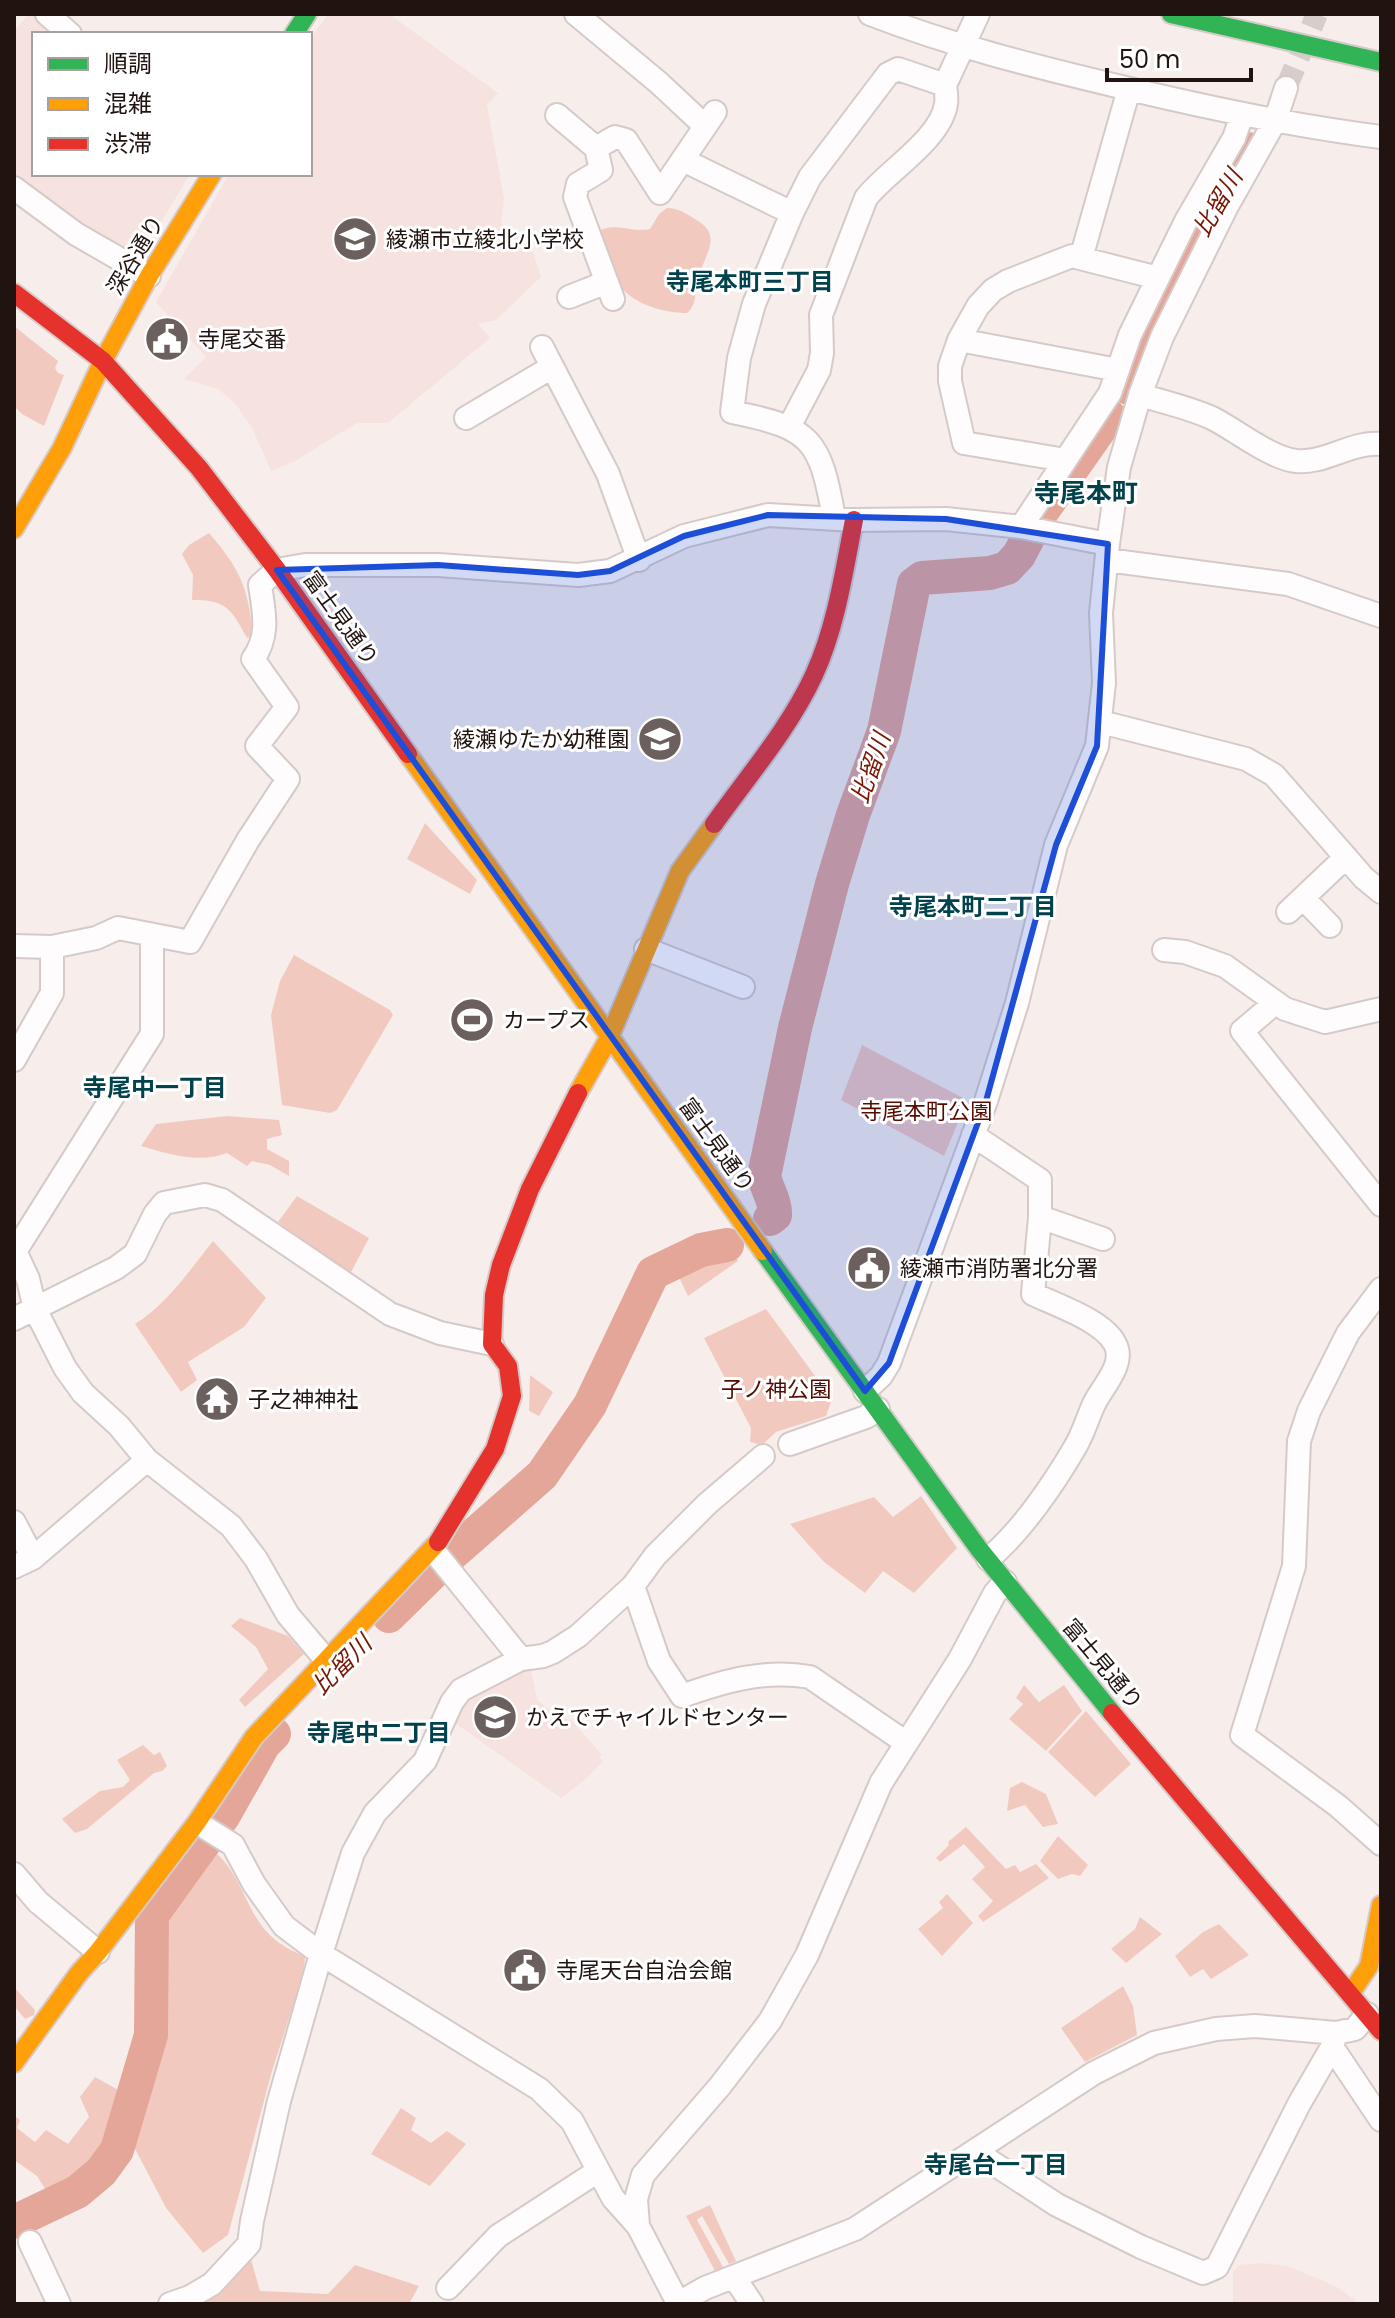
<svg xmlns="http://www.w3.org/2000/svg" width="1395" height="2318" font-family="Poppins,'Noto Sans JP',sans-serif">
<rect width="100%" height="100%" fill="#f7eeec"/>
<!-- built -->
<path fill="#f6e2de" d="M 29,14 L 39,14 L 61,34 L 34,34 L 34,174 L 190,174 L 138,261 L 14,182 L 14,31 Z
M 328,14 L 389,14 L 498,93 L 487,105 L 504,198 L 501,224 L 533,252 L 541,277 L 496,320 L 478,324 L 490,338 L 388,423 L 357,423 L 295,461 L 271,471 L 252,428 L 235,403 L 218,389 L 184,379 L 206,357 L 156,302 L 229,174 L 310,174 L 310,39 Z
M 531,1669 L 537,1700 L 555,1714 L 572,1721 L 602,1755 L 599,1758 L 603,1761 L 586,1779 L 561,1798 L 452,1721 L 465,1698 L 521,1670 Z
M 1262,2263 L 1288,2266 L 1337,2287 L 1360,2304 L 1233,2304 L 1233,2272 L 1239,2265 Z"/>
<!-- green -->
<path fill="#f2c9bf" d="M 667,208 C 679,208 685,213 695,219 C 724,235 705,254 698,278 C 694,291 698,304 687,313 C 665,313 634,305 619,285 C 608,271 602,248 596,232 C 618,221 628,233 650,229 L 659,214 Z
M 14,326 L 58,361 L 55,368 L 58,373 L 64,375 L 44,426 L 22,414 L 14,406 Z
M 209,533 C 241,570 248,588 253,635 L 247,638 C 232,610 226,599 192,600 L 193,575 L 182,554 L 189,545 Z
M 425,823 L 477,880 L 470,894 L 407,859 Z
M 294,955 L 390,1010 L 393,1015 L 337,1110 L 330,1113 L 282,1105 L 271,1015 L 280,981 Z
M 862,1045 L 963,1098 L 966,1103 L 944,1156 L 841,1100 Z
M 227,1116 L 279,1120 L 282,1135 L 267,1139 L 267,1149 L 289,1161 L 289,1176 L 270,1165 L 252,1161 L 247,1166 L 227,1153 C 199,1164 169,1154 141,1146 L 156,1124 Z
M 297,1196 L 369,1238 L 350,1274 L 278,1222 Z
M 213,1241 L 266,1298 L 244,1327 L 188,1362 L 197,1380 L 181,1392 L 135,1324 C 168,1303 189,1271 213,1241 Z
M 731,1243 L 738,1261 L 688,1296 L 675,1269 Z
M 766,1309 L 832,1399 L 826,1416 L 776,1432 L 762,1445 L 750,1442 L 751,1428 L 704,1338 Z
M 530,1375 L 553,1392 L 539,1416 L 529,1411 Z
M 921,1496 L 957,1548 L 914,1593 L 883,1571 L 865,1593 L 824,1562 L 790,1524 L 874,1497 L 893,1517 Z
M 240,1618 L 288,1636 L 304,1654 L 245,1707 L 239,1700 L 268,1669 L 256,1647 L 231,1626 Z
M 1024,1685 L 1039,1702 L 1064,1685 L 1082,1711 L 1046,1751 L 1009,1719 L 1023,1704 L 1016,1698 Z
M 1086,1711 L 1131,1764 L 1095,1797 L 1048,1752 Z
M 143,1745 L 154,1755 L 160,1752 L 167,1766 L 162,1771 L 154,1773 L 87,1829 L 75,1833 L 62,1819 L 100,1791 L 123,1787 L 130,1780 L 117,1760 Z
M 1022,1782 L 1046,1794 L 1058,1824 L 1043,1827 L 1025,1805 L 1007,1811 L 1010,1788 Z
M 966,1827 L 1006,1869 L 1015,1865 L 1020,1872 L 1036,1864 L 1049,1878 L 983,1922 L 978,1916 L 993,1901 L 972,1879 L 985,1867 L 964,1844 L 940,1862 L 936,1858 L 949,1845 L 948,1842 Z
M 1058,1836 L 1088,1865 L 1080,1876 L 1072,1874 L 1058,1879 L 1040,1861 Z
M 210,1848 C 253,1880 241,1934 305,1956 L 304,1972 L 272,2071 L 228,2235 L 203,2253 L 166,2208 L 132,2143 L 136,2098 L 156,2037 L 159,1916 Z
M 947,1894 L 973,1923 L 942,1956 L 918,1929 L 943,1908 L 939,1902 Z
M 1140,1917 L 1162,1934 L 1126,1963 L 1111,1949 L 1135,1929 Z
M 1219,1924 L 1249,1955 L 1211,1979 L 1203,1969 L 1190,1977 L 1175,1956 L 1203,1932 Z
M 1123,1986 L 1133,2006 L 1137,2035 L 1085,2062 L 1061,2028 Z
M 14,1987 L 35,2010 L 34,2015 L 25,2019 L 14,2006 Z
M 95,2077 L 122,2092 C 113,2152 111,2172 52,2200 L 37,2176 L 14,2160 L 14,2115 L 20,2120 L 17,2128 L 35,2142 L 46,2130 L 68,2144 L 89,2117 L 80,2097 Z
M 401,2108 L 416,2118 L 411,2130 L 431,2143 L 447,2131 L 466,2144 L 430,2186 L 371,2154 Z
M 710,2205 L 736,2261 L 729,2264 L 702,2216 L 697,2220 L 723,2267 L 715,2271 L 686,2216 Z
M 250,2256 L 260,2291 L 328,2294 L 355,2265 L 419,2286 L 409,2304 L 203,2304 L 209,2301 Z"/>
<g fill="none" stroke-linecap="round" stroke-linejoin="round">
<!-- river -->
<path stroke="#e3a699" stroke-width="34" d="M 1129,388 C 1156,306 1202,221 1248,149
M 770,1219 L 775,1215 C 776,1203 767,1189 764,1176 L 795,1028 L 832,884 L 853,815 L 884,731 L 914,584 L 922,578 L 990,573 L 1007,568 L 1019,555 L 1041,513 L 1109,416
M 389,1616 L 452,1554 L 542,1475 L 590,1405 L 653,1273 L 701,1250 L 727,1245
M 14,2222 L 77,2192 L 101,2172 L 117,2150 L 151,2035 L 152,1915 L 224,1815 L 264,1744 L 274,1734"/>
<!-- street-tunnel -->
<path stroke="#d7cdcb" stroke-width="22" stroke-dasharray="22 11" stroke-linecap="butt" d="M 1286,88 L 1317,14"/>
<!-- street casing -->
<g stroke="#d5cac8" stroke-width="26">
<path id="street" d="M 47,14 L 70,34
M 576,14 L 659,83 L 705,126
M 870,14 C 950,45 1033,66 1117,86 C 1204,107 1292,126 1381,137
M 557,115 L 596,148 L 615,137 L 626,140 L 660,193 L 715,112
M 596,148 L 601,170 L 578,184 L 575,197 L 613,299
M 683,160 L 792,213
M 14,188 L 76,234 L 149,276
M 1081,258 L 1129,89
M 569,297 L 607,282
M 959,340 L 1118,370
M 542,347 L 608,474 L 639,560
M 1140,395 C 1164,402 1190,408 1212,418 C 1236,430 1270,458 1296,461 C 1325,464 1352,441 1381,444
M 466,418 L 552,367
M 789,427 L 819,370 L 822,353 L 821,315 L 866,198 C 886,172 941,139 946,104 C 947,98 946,91 945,85
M 1065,460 L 964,443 L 950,381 L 950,366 L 959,340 L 978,306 L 993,290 L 1008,281 L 1072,256 L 1158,278
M 834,518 C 820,439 812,428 732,412 L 739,358 L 754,304 L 792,213 L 810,177 L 888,74 L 898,69 L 945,85 L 978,14
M 1021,527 L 1110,393 L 1130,335 L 1186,221 L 1234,138 L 1242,115
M 1107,560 L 1288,584 L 1381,616
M 1101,722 L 1246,759 L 1274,775 L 1364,878 L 1381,892
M 1303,898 L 1330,926
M 1288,912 L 1346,857
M 14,946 L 52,947 L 96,938 L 118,928 L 190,942 L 248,840 L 288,779 L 257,746 L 287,707 L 253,659 C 270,635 264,613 260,585 L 277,570 L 305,565 L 438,565 L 578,575 L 610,571 L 684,536 L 768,515 L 854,520 L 946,519 L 1021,527 L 1108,544
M 646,949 L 743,987
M 1164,950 L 1185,952 L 1225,966 L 1285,1009 L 1325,1022 L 1381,1009
M 1275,1003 L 1242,1031 L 1381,1205
M 14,1060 L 52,993 L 52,947
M 973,1135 L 1040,1180 L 1040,1217 L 1033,1294 C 1056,1305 1104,1321 1115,1344 C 1126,1364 1102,1387 1094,1404 C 1087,1419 1083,1435 1074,1449 C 1053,1485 1020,1533 988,1559
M 1040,1217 L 1103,1239
M 14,1249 L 28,1279 L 35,1309 L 65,1368 L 83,1393 L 119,1426 L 147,1460 L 231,1526 L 256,1559 L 288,1615 L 327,1661
M 16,1250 L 152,1034 L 152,936
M 1381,1289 L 1348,1333 L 1309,1411 L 1299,1441 L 1294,1566 L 1242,1735 L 1338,1806 L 1381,1844
M 14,1319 L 116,1268 L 135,1254 L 155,1214 L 164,1203 L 205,1195 L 222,1200 L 390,1314 L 440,1333 L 492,1344
M 865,1391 L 881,1376 L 889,1363 L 986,1101 L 1017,1003 L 1056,845 L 1097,746 L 1104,683 L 1101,613 L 1108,544 L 1119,467 L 1140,395 L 1162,337 L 1227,206 L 1275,121 L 1286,88
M 790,1444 L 866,1417 L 878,1409
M 14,1522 L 33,1558
M 433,1550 L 521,1659
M 14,1567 L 33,1558 L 147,1460
M 633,1586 L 659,1661 L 682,1696 C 724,1681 765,1669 810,1677 L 905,1742
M 201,1825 L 233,1845 L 254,1884 L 284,1926 L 321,1954 L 539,2089 L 572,2121 L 613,2198 L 638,2226 L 678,2303
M 14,1874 L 38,1902 L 98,1952
M 1332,2047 L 1381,2120
M 976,2152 L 1057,2205 L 1141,2247 L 1203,2273 L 1217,2267 L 1299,2104 L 1332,2047 L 1336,2033
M 638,2226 L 636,2199 L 643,2175 L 720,2086 L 770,2021 L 807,1955 L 881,1783 L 960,1659 L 995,1593 L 1005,1582
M 30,2242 L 59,2304
M 734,2277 L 752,2304
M 448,2288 L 498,2236 L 598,2171
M 170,2304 L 190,2297 L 212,2284 L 249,2244 L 252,2221 L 279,2101 L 321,1954 L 353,1853 L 375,1813 L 425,1761 L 452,1702 L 461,1690 L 521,1659 L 543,1656 L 553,1652 L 578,1636 L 633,1586 L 655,1556 L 707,1504 L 763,1456
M 677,2304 L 705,2288 L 855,2229 L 1094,2073 L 1154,2043 L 1216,2029 L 1255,2026 L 1336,2033 L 1355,2029 L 1367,2014"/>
</g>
<!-- fast casing -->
<g stroke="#d5cac8" stroke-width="22">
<path id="fast" d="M 1171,14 L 1381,62
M 294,34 L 307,14
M 763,1251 L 979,1549 L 1112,1713"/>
</g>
<!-- slow casing -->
<g stroke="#d5cac8" stroke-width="22">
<path id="slow" d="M 103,361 L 149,276 L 212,174
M 14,529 L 62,448 L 103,361
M 408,754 L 763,1251
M 578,1093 L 609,1038 L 680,871 L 714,824
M 1350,1994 L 1369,1966 L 1381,1905
M 14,2063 L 79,1973 L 98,1952 L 197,1822 L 254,1737 L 438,1542"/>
</g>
<!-- jam casing -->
<g stroke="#d5cac8" stroke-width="22">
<path id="jam" d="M 14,293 L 103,361 L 199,468 L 277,570 L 408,754
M 714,824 C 748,776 789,729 814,675 C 836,627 844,572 854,520
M 438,1542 L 495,1449 L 512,1396 L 508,1366 L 492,1344 L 494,1295 L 501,1265 L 530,1189 L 578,1093
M 1112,1713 L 1381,2031"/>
</g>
<!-- street -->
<use href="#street" stroke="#fefcfc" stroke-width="22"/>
<!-- fast -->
<use href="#fast" stroke="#30b455" stroke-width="18"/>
<!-- slow -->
<use href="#slow" stroke="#ff9f0a" stroke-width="18"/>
<!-- jam -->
<use href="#jam" stroke="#e5322d" stroke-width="18"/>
</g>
<!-- marked area -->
<path fill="#1d4ed8" fill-opacity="0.2" stroke="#1d4ed8" stroke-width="6" stroke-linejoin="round" d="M 768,515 L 946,519 L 1108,544 L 1097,746 L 1056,845 L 986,1101 L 889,1363 L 865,1391 L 277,570 L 438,565 L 578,575 L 610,571 L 684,536 Z"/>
<!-- icons -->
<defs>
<g id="school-disc" transform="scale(2.3)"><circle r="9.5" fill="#6b605d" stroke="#fff"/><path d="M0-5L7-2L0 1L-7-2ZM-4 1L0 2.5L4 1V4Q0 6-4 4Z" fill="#fff"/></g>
<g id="civic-disc" transform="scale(2.3)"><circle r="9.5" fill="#6b605d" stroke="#fff"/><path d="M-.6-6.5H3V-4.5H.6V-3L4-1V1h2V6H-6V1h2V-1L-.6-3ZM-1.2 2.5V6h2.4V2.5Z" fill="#fff"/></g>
<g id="stadium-disc" transform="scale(2.3)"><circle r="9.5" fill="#6b605d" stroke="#fff"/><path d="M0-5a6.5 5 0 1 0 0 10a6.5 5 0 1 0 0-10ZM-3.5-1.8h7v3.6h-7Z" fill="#fff"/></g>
<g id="temple-disc" transform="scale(2.3)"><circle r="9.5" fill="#6b605d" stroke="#fff"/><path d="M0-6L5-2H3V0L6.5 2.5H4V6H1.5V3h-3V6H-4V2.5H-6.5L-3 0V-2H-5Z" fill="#fff"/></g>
</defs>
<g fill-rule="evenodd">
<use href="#school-disc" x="355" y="239"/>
<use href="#civic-disc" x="167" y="339"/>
<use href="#school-disc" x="660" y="739"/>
<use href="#stadium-disc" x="472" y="1020"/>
<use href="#civic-disc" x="869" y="1268"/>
<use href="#temple-disc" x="217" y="1399"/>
<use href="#school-disc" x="495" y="1717"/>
<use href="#civic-disc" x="525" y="1970"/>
</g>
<g text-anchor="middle" stroke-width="6" stroke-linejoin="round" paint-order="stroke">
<!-- poi labels -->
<g font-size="22" fill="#201310" stroke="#fff" text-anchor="start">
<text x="386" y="247">綾瀬市立綾北小学校</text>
<text x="198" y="347">寺尾交番</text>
<text x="629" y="747" text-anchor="end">綾瀬ゆたか幼稚園</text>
<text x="503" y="1028">カープス</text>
<text x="900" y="1276">綾瀬市消防署北分署</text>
<text x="248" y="1407">子之神神社</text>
<text x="526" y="1725">かえでチャイルドセンター</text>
<text x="556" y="1978">寺尾天台自治会館</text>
</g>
<!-- street labels -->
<g font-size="22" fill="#201310" stroke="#fff">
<text transform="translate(135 255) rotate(-59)" y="8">深谷通り</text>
<text transform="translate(341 618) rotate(54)" y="8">富士見通り</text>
<text transform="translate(717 1145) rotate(54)" y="8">富士見通り</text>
<text transform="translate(1103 1664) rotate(50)" y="8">富士見通り</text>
</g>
<!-- park labels -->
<g font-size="22" fill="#560b00" stroke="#fff">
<text x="926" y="1119">寺尾本町公園</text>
<text x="776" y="1397">子ノ神公園</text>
</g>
<!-- water labels -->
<g font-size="24" font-style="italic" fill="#791603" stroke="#fff">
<text transform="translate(1218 203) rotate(-60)" y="8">比留川</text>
<text transform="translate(871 768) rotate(-71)" y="8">比留川</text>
<text transform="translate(342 1665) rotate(-45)" y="8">比留川</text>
</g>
<!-- neighbourhood labels -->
<g font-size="24" font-weight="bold" fill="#01424c" stroke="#fff">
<text x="750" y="290">寺尾本町三丁目</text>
<text x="973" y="915">寺尾本町二丁目</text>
<text x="155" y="1096">寺尾中一丁目</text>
<text x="379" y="1741">寺尾中二丁目</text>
<text x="996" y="2173">寺尾台一丁目</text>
</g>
<!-- quarter labels -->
<g font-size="26" font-weight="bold" fill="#01424c" stroke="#fff">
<text x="1086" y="502">寺尾本町</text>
</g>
</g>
<!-- border -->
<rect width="1395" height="2318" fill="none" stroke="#201310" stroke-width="32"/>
<!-- legend -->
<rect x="32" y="32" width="280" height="144" fill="#ffffff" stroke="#a6a19f" stroke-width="2"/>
<rect x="48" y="58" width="40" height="12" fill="#30b455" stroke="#a6a19f" stroke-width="2"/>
<text x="104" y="72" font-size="24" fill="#201310">順調</text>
<rect x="48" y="98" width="40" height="12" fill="#ff9f0a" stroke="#a6a19f" stroke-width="2"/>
<text x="104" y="112" font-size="24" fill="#201310">混雑</text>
<rect x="48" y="138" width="40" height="12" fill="#e5322d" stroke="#a6a19f" stroke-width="2"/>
<text x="104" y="152" font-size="24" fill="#201310">渋滞</text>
<!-- scale -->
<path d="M1107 68v12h144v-12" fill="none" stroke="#201310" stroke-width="4"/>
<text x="1119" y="68" font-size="24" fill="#201310" stroke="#ffffff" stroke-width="6" paint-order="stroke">50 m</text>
</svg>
